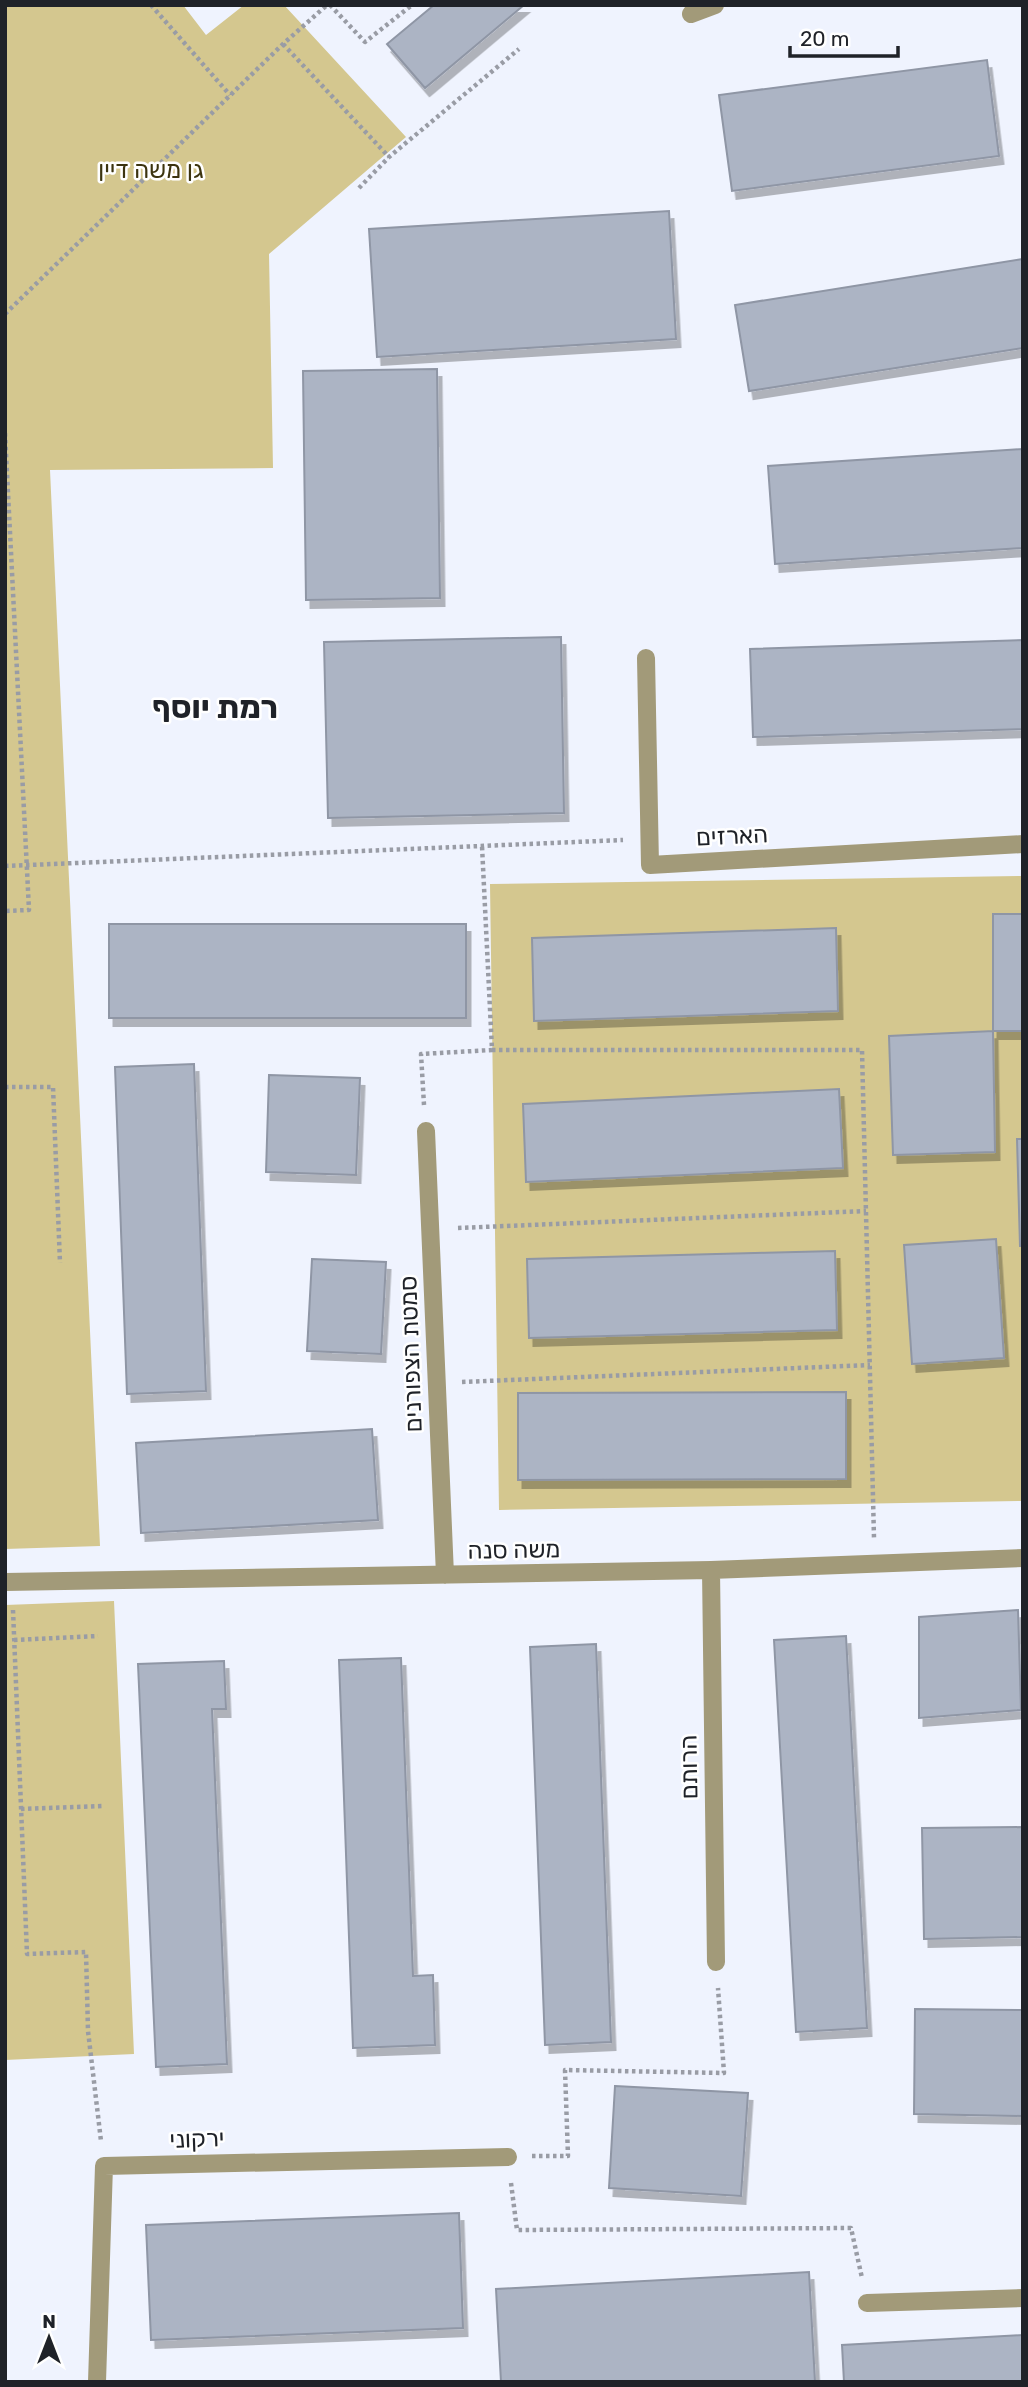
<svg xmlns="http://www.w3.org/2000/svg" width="1028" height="2387" font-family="Rubik,Heebo,sans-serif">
<defs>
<filter id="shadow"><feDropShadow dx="4.5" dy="8" stdDeviation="0" flood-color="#0004"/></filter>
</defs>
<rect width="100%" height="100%" fill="#eff3fe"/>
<!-- green -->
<path fill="#d4c78f" d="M 5,5 L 183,5 L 206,35 L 244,5 L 284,5 L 406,137 L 269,254 L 273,468 L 50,470 L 100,1546 L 5,1549 Z
M 1023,876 L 1023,1501 L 499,1510 L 490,884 Z
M 114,1601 L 134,2054 L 5,2060 L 5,1605 Z"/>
<!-- building -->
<path fill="#acb4c4" stroke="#8f96a5" stroke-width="2" filter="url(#shadow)" d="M 434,5 L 524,5 L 425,88 L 387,44 Z
M 987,60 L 999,156 L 732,191 L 719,95 Z
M 669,211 L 676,339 L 377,357 L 369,229 Z
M 1023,259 L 1023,348 L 749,391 L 735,305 Z
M 437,369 L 440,598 L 306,600 L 303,371 Z
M 1023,449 L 1023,548 L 775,564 L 768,466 Z
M 561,637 L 564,813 L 328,818 L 324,642 Z
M 1023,640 L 1023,729 L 753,737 L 750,649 Z
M 993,914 L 1023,914 L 1023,1031 L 993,1031 Z
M 109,924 L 466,924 L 466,1018 L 109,1018 Z
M 836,928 L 838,1011 L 534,1021 L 532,938 Z
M 993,1031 L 995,1152 L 893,1155 L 889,1036 Z
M 194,1064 L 206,1391 L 127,1394 L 115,1067 Z
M 269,1075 L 360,1078 L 356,1175 L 266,1172 Z
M 839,1089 L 843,1168 L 526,1182 L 523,1104 Z
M 1017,1139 L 1023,1139 L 1023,1246 L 1020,1246 Z
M 996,1239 L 1004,1358 L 912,1364 L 904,1245 Z
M 835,1251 L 837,1330 L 529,1338 L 527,1259 Z
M 312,1259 L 386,1262 L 381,1354 L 307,1351 Z
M 846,1392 L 846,1479 L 518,1480 L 518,1393 Z
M 372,1429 L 378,1520 L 141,1533 L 136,1443 Z
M 1018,1610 L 1021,1710 L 919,1718 L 919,1617 Z
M 846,1636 L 867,2028 L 796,2032 L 774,1640 Z
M 596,1644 L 611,2042 L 545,2045 L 530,1647 Z
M 401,1658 L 413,1976 L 433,1975 L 435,2045 L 353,2048 L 339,1660 Z
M 224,1661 L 226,1709 L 212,1709 L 227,2064 L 156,2067 L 138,1664 Z
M 1023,1827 L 1023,1937 L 924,1939 L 922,1828 Z
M 915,2009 L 1023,2010 L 1023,2116 L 914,2114 Z
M 615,2086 L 748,2093 L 741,2196 L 609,2188 Z
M 459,2213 L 463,2328 L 151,2340 L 146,2225 Z
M 809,2272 L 815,2382 L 501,2382 L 496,2289 Z
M 1023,2335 L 1023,2382 L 844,2382 L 842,2345 Z"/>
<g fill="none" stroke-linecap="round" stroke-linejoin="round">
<!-- path -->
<path stroke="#999ca5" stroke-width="4.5" stroke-dasharray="3.5 3.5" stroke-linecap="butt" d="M 151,5 L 230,95
M 330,5 L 365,42 L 412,5
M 283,44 L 389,157
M 359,188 L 389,157 L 519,49
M 5,314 L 283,44 L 327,5
M 5,433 L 29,910 L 5,911
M 5,866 L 623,840
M 492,1050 L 862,1050 L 874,1538
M 5,1087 L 53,1087 L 60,1263
M 424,1105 L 421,1054 L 492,1050 L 482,846
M 458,1228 L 866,1211
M 462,1382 L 870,1365
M 13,1610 L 27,1954 L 86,1952 L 88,2031 L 101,2141
M 14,1640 L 98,1636
M 21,1809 L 104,1806
M 532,2156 L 568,2156 L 565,2070 L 724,2073 L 718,1988
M 511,2183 L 517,2230 L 851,2228 L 862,2278"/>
<!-- minor -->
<path stroke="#a29a79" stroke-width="18" d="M 691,14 L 715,5
M 646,658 L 650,865 L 1023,844
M 426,1131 L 445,1575
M 711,1570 L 716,1962
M 5,1582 L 711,1570 L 1023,1558
M 867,2303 L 1023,2298
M 97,2382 L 104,2166 L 508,2157"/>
</g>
<g text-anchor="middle" stroke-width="5" stroke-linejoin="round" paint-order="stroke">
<!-- park labels -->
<g font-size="24" fill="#3c340f" stroke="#fff">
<text x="151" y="178">גן משה דיין</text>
</g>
<!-- street labels -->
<g font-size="24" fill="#1f2228" stroke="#fff">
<text transform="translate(732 836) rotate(-3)" y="8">הארזים</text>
<text transform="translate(411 1354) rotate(-92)" y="8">סמטת הצפורנים</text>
<text transform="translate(514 1550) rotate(-1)" y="8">משה סנה</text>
<text transform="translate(689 1767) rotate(-91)" y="8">הרותם</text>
<text transform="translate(197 2139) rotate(-2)" y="8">ירקוני</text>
</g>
<!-- district labels -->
<g font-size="32" font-weight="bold" fill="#1f2228" stroke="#fff">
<text x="215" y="718">רמת יוסף</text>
</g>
</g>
<!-- border -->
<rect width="1028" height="2387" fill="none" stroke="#1f2228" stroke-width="14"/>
<!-- north arrow -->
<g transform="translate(49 2338)" stroke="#ffffff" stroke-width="5" paint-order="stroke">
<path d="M0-5L12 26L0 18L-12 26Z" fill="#1f2228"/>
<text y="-10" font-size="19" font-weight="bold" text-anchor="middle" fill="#1f2228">N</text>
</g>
<!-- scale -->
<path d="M790 46v10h108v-10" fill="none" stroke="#1f2228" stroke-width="3.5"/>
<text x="800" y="46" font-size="21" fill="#1f2228" stroke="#ffffff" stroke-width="5" paint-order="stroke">20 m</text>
</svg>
